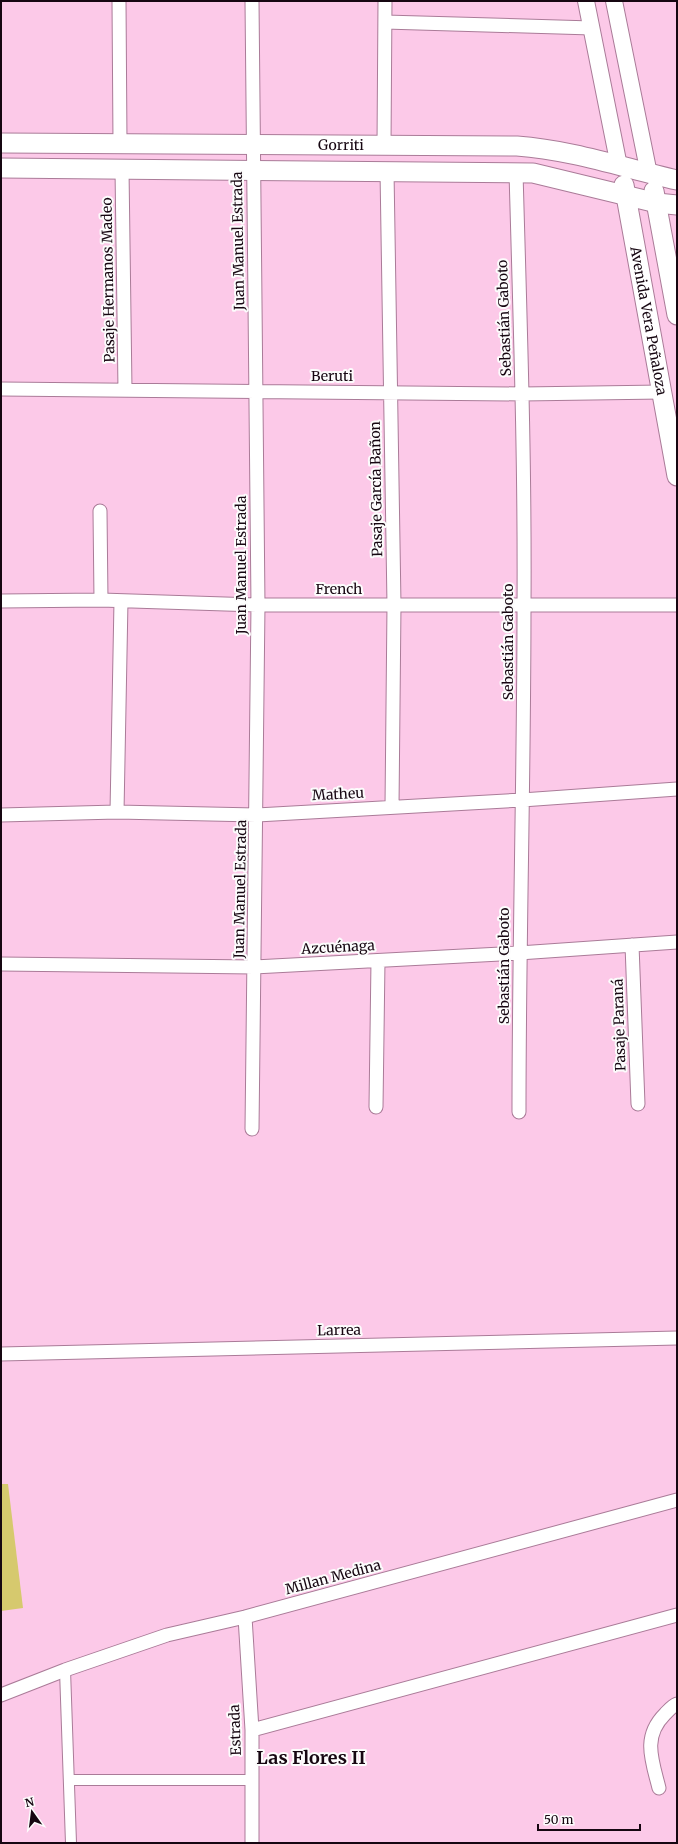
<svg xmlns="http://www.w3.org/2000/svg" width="678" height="1844" font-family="Merriweather,serif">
<rect width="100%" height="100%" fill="#fcc9e8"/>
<!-- green -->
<path fill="#d6c96e" d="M 1,1484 L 8,1484 L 23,1608 L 1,1611 Z"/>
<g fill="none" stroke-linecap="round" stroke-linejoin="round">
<!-- pedestrian casing -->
<g stroke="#aa7b98" stroke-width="12">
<path id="pedestrian" d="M 65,1670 L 71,1843
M 69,1780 L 252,1780"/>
</g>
<!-- minor casing -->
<g stroke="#aa7b98" stroke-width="15">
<path id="minor" d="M 119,1 L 120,143
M 252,1 L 258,605 L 252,1129
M 385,22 L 592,28
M 384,145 L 385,1
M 122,169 L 125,390
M 387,171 L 394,605 L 392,807
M 516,172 C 520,317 525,461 524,606 C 524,775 519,943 519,1112
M 1,389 L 522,394 L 662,392
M 100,511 L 101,600
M 1,601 L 101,600 L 258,605 L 677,605
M 117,812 L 121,601
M 1,815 L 117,812 L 257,815 L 522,800 L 677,789
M 632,945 L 638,1104
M 1,964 L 254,967 L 519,953 L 677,942
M 376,1107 L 378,961
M 1,1354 L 677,1338
M 245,1617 L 252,1730 L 252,1843
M 1,1695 L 65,1670 L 167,1635 L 245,1617 L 677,1500
M 252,1730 L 677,1615
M 659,1788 C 652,1760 642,1737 665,1714 C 669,1710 672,1706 677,1704"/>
</g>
<!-- tertiary casing -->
<g stroke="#aa7b98" stroke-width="18">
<path id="tertiary" d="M 586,1 L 619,166
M 614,1 L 649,174"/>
</g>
<!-- secondary casing -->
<g stroke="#aa7b98" stroke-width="21">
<g id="secondary">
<path id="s1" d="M 1,143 L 517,146 C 572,150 624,168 677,180"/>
<path d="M 1,168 L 533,173 L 657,203 L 677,205"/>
<path id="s2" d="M 624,185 L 677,476"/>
<path d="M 654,191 L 677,315"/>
</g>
</g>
<!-- pedestrian -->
<use href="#pedestrian" stroke="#fff" stroke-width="10"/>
<!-- minor -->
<use href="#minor" stroke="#fff" stroke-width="13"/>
<!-- tertiary -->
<use href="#tertiary" stroke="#fff" stroke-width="16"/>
<!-- secondary -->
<use href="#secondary" stroke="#fff" stroke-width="19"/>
</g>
<g text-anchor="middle" stroke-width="4" stroke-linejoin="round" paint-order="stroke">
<!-- street labels -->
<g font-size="14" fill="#160611" stroke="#fcfcfc">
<text dy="5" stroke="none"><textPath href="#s1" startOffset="340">Gorriti</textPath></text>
<text transform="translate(238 241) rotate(-91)" y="5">Juan Manuel Estrada</text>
<text transform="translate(108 280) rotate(-91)" y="5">Pasaje Hermanos Madeo</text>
<text transform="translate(504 318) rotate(-92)" y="5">Sebastián Gaboto</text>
<text dy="5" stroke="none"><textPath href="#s2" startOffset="138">Avenida Vera Peñaloza</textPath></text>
<text x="332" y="381">Beruti</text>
<text transform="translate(376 489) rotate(-91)" y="5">Pasaje García Bañon</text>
<text transform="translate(241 565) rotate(-90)" y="5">Juan Manuel Estrada</text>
<text x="339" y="594">French</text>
<text transform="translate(508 642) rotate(-90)" y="5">Sebastián Gaboto</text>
<text transform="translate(338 794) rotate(-3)" y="5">Matheu</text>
<text transform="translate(240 889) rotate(-89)" y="5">Juan Manuel Estrada</text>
<text transform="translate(338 947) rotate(-3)" y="5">Azcuénaga</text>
<text transform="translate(504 966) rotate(-90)" y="5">Sebastián Gaboto</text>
<text transform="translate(619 1025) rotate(-92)" y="5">Pasaje Paraná</text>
<text transform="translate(339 1330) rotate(-1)" y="5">Larrea</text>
<text transform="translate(333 1577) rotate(-15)" y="5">Millan Medina</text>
<text transform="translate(235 1730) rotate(-92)" y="5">Estrada</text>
</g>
<!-- district labels -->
<g font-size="18" font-weight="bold" fill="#160611" stroke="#fcfcfc">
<text x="311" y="1764">Las Flores II</text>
</g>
</g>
<!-- border -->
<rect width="678" height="1844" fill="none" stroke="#160611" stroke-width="4"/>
<!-- north arrow -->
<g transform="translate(32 1812) rotate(346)" stroke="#fcfcfc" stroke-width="3" paint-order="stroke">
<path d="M0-3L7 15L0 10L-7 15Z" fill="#160611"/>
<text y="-6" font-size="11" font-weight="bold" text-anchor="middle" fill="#160611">N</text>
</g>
<!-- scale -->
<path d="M538 1824v6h102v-6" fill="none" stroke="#160611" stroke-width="2"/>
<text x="544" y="1824" font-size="12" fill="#160611" stroke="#fcfcfc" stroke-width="3" paint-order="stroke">50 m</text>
</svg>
